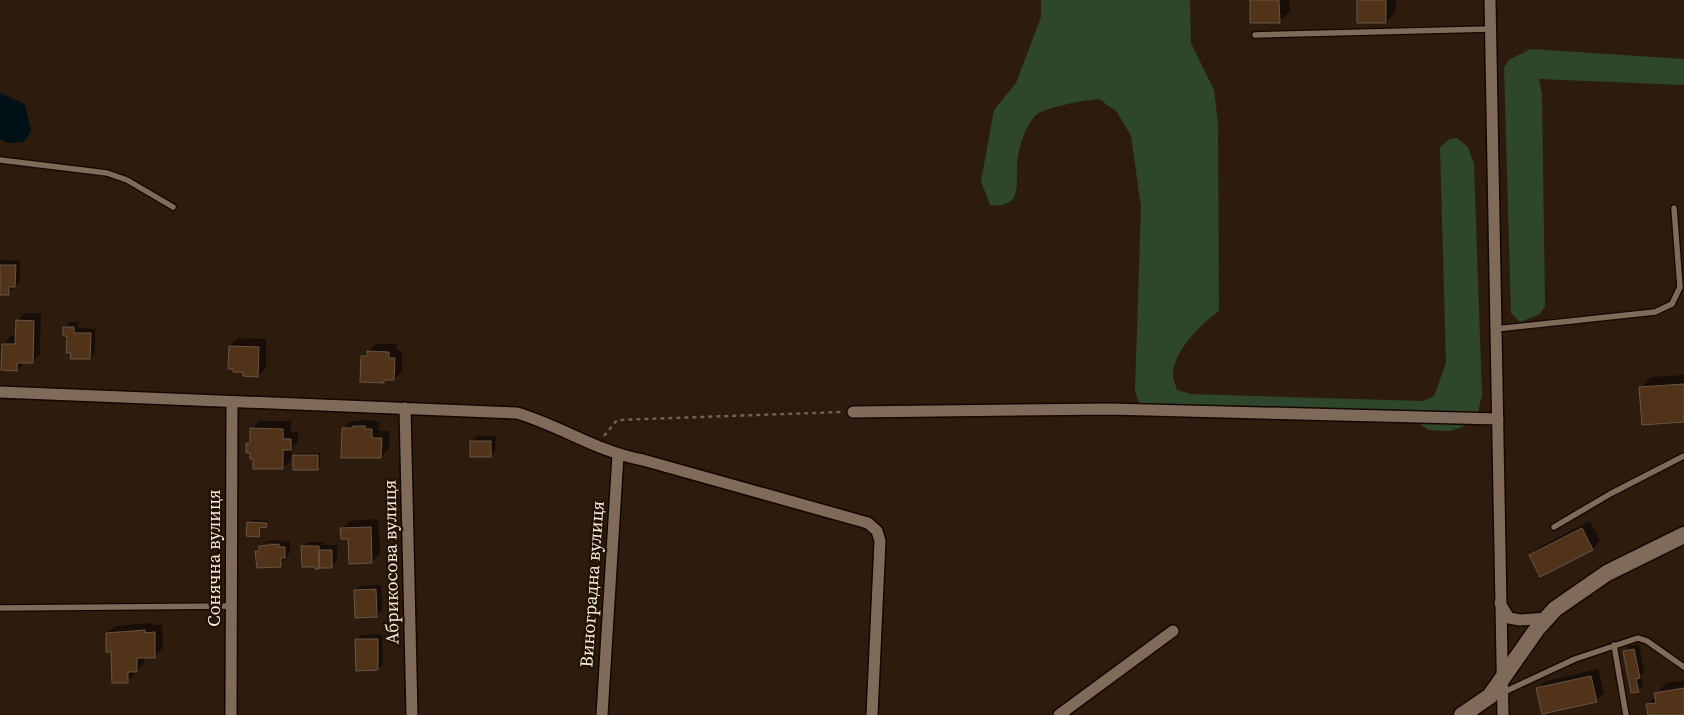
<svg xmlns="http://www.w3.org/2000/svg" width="1684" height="715" font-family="'Source Serif 4',serif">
<rect width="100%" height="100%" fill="#2d1c0e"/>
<!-- green -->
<path fill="#2e462b" d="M 1041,0 L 1190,0 L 1191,43 L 1214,90 L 1218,123 L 1219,311 C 1202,323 1173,351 1173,375 C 1173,379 1176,386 1177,390 L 1191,394 L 1423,401 L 1434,396 L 1446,363 L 1440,147 L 1450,139 L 1457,138 L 1468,147 L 1474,164 L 1482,395 L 1478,412 L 1472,421 L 1460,428 L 1450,431 L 1429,430 L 1416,422 L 1154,417 L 1140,407 L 1135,391 L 1141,207 L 1131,136 L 1117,112 L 1099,99 C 1085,100 1046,107 1036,115 C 1025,125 1018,150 1017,165 C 1016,188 1022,208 990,205 L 981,181 L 994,110 L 1016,83 L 1041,17 Z
M 1531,49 L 1684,59 L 1684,85 L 1539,79 L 1542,94 L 1545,306 L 1540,314 L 1520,322 L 1511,313 L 1504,67 L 1510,59 Z"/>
<!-- water -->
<path fill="#001017" d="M 0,93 L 25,104 L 31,131 L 24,142 L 8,143 L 0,139 Z"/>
<!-- shadow -->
<path fill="#0007" fill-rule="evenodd" d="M 1251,0 L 1289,0 L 1290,11 L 1279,22 Z
M 1359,0 L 1396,0 L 1396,12 L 1386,22 Z
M 0,260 L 20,261 L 20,281 L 8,294 L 0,294 Z
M 25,313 L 41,313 L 40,354 L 32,362 L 25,362 L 17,370 L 4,344 L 11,336 L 16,336 L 17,321 Z
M 69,322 L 79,322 L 78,328 L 95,329 L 95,353 L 90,358 L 72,352 L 64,327 Z
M 238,338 L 266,339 L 266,368 L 258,376 L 230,346 Z
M 376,344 L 397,344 L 397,350 L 402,351 L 402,371 L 394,379 L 386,379 L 383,381 L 362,357 Z
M 1684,375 L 1684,421 L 1640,388 L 1651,377 Z
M 362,419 L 379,422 L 379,431 L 389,431 L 389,449 L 381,457 L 343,429 L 351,421 L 360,421 Z
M 259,421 L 291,421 L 291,432 L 298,432 L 298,441 L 291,449 L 291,460 L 283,468 L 251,451 L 247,444 L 251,440 L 251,429 Z
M 477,436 L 496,436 L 495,451 L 490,456 L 472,441 Z
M 296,453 L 320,453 L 320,467 L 318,469 L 294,456 Z
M 378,519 L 380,554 L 372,562 L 342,529 L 349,521 Z
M 250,520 L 268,521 L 268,524 L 261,526 L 259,535 L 248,522 Z
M 1590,521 L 1600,541 L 1592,549 L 1530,555 L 1538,548 Z
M 275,540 L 290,542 L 290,552 L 280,566 L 256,551 L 265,542 ZM 275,542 L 275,545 L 260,547 L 264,544 Z
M 308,542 L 324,542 L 324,545 L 337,545 L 337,561 L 332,566 L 303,547 Z
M 381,585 L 382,610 L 377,615 L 355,591 L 360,586 Z
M 152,623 L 152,625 L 162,625 L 163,648 L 155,656 L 144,656 L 144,663 L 127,682 L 107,633 L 115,626 Z
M 382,634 L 383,664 L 378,669 L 356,640 L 361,635 Z
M 1639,645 L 1644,672 L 1641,675 L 1643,686 L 1638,691 L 1624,652 L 1629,646 Z
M 1598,669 L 1604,693 L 1596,701 L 1538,688 L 1546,681 Z
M 1684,680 L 1684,715 L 1649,715 L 1647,705 L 1656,696 L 1656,694 L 1666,683 Z"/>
<!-- building -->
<path fill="#503318" stroke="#685545" d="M 1250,0 L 1279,0 L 1280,23 L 1250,23 Z
M 1357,0 L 1386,0 L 1386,23 L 1357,23 Z
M 0,265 L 16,265 L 15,287 L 9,287 L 9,295 L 0,295 Z
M 16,320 L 34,321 L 33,363 L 17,363 L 17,371 L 1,370 L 2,344 L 15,344 Z
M 63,327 L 74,327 L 74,333 L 91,333 L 90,359 L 70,359 L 71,353 L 66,353 L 67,336 L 63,336 Z
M 229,346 L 259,347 L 258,377 L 243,376 L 243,372 L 233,372 L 233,369 L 228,369 Z
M 367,351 L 389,352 L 389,358 L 395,358 L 394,380 L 384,380 L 384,383 L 360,382 L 361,356 L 367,356 Z
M 1684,384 L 1684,422 L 1642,425 L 1639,387 Z
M 353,426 L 365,426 L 365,429 L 372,429 L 372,438 L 382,438 L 381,458 L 341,458 L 342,428 L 353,428 Z
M 250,428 L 283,429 L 283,439 L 291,439 L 291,450 L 283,450 L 283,469 L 253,469 L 253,459 L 250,459 L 250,453 L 246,453 L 246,443 L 250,443 Z
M 470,441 L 491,441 L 491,457 L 470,457 Z
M 293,455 L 318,455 L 318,470 L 293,470 Z
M 247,522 L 267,523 L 266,528 L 260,527 L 259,537 L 246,536 Z
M 371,527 L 372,563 L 349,564 L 348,539 L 341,539 L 340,528 Z
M 1582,528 L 1593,550 L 1540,577 L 1529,555 Z
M 279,544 L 279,547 L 285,547 L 285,558 L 281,558 L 281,567 L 257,568 L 255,551 L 259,551 L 259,546 Z
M 301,546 L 319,546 L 319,569 L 315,569 L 315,567 L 302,567 Z
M 319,550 L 332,550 L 332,568 L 319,568 Z
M 376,589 L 377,617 L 355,618 L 354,590 Z
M 145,630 L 145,633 L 155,632 L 155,658 L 137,658 L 137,672 L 128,672 L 128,683 L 112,683 L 111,652 L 106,652 L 106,633 Z
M 355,639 L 378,639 L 378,670 L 356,671 Z
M 1634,649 L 1640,678 L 1636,679 L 1639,692 L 1631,693 L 1623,651 Z
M 1591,676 L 1597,702 L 1542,714 L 1536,688 Z
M 1684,688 L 1684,715 L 1648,715 L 1646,704 L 1656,703 L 1654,693 Z"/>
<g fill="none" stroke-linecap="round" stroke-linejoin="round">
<!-- lane casing -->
<g stroke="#140600" stroke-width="8">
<path id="lane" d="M 1255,35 L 1490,29
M 0,160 L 107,173 L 127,180 L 173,207
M 1495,329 L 1655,312 L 1672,304 L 1680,287 L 1674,208
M 1554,527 L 1610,494 L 1684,456
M 0,608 L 231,606
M 1614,645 L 1626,715
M 1502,693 L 1575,659 L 1638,638 L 1647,641 L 1684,667"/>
</g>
<!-- street casing -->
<g stroke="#140600" stroke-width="14">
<path id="street" d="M 1490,0 L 1503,715
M 0,392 L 517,413 C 561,426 598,452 643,460 L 868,523 L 877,531 L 880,541 L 872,715
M 405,408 L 412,715
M 853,412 L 1110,409 L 1498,419
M 1500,603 L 1509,618 L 1520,620 L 1547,618
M 231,715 L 232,402
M 602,715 L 618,455
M 1059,715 L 1173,631"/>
</g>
<!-- secondary casing -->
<g stroke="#140600" stroke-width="19">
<path id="secondary" d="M 1462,715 L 1490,696 L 1537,629 L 1555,609 L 1607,573 L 1684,535"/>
</g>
<!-- path -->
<path stroke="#706154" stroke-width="2.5" stroke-dasharray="4 4" stroke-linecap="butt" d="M 604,436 L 617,420 L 842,412"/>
<!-- lane -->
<use href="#lane" stroke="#806b5b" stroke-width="5.5"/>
<!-- street -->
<use href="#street" stroke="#806b5b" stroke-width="11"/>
<!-- secondary -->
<use href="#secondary" stroke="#806b5b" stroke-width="16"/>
</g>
<g text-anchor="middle" stroke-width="5" stroke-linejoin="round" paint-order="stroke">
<!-- street labels -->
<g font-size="18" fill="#f8ece3" stroke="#231305">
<text transform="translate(214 558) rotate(-90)" y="6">Сонячна вулиця</text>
<text transform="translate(391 562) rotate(-91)" y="6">Абрикосова вулиця</text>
<text transform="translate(592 584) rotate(-86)" y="6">Виноградна вулиця</text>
</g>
</g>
</svg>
